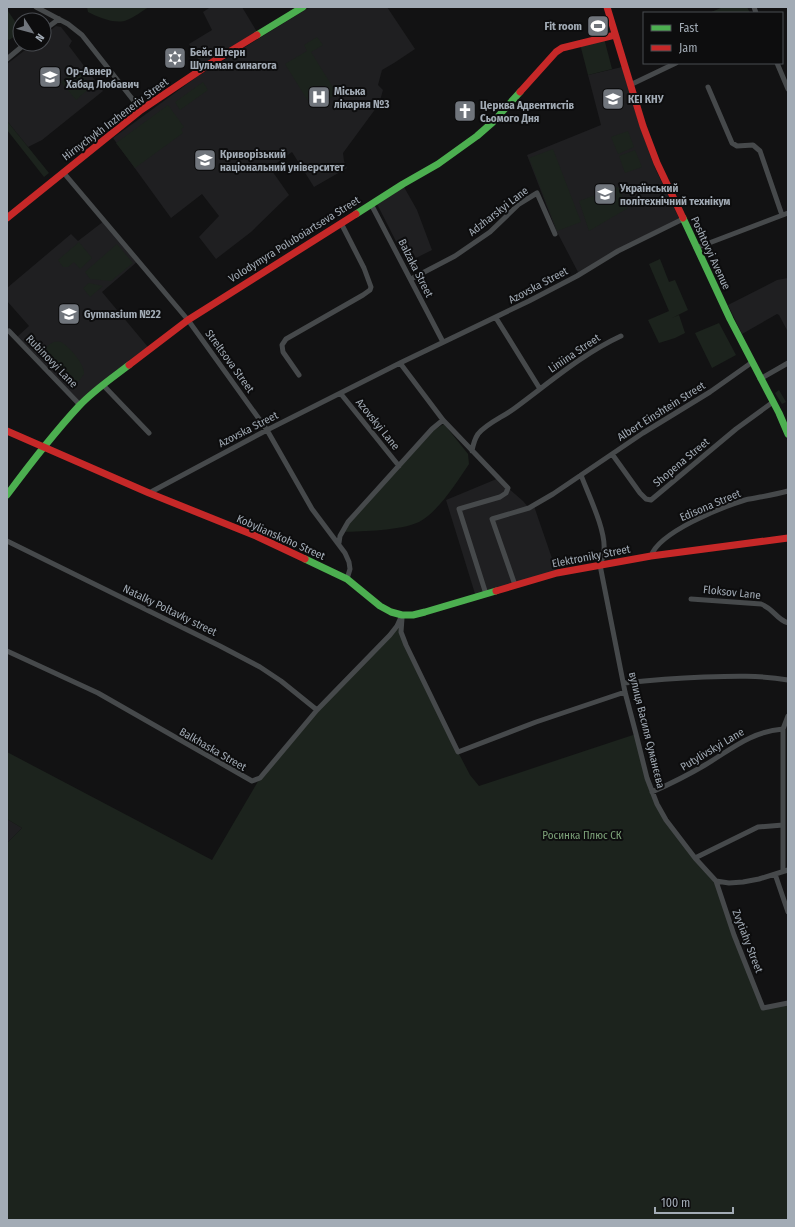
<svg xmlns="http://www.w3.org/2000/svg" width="795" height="1227" font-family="'Fira Sans Condensed',sans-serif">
<rect width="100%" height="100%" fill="#121213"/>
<!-- built -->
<path fill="#1f1f21" d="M 209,7 L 242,7 L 257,32 L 202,65 L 189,44 L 212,30 L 203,12 L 209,8 Z
M 310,7 L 387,7 L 415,49 L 394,63 L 382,70 L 378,85 L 383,90 L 379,104 L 343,153 L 344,161 L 347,168 L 314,187 L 292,152 L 270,168 L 289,195 L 251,232 L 216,259 L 199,237 L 219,216 L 202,194 L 171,218 L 113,138 L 198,76 Z
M 56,26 L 61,27 L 72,41 L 69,46 L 103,91 L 42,140 L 28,147 L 7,121 L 7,64 L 33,44 L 44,44 L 44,35 Z
M 622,67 L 639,124 L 655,168 L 680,220 L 579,274 L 556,230 L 527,155 L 601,125 L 588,75 Z
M 404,187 L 417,210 L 432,250 L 416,258 L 413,253 L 404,257 L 377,204 Z
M 104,221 L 138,261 L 102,292 L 148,347 L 79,402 L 17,337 L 29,326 L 7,301 L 7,288 L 71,234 L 78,241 Z
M 788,278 L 788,332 L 779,315 L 777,314 L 742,334 L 728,305 L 777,280 Z
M 499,478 L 508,488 L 523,501 L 529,508 L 534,506 L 557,573 L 476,597 L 446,500 Z
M 7,819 L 22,828 L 7,843 Z"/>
<!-- green -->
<path fill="#1c231d" d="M 87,7 L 149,7 C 142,11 135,17 127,20 C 116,25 98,17 88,12 Z
M 723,7 L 747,7 L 750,13 L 709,13 Z
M 8,11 L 20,29 L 20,33 L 9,40 L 7,38 Z
M 317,37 L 323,45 L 311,52 L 337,94 L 313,109 L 285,64 L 307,51 L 304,45 Z
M 604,38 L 612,69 L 588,75 L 580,44 Z
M 78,68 L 91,87 L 76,100 L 61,82 Z
M 203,82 L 208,90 L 180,110 L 175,102 Z
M 168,105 L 184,127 L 181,129 L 183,133 L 135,168 L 116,143 Z
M 7,121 L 49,173 L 44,177 L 7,130 Z
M 628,131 L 634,147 L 618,154 L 611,137 Z
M 553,149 L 581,222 L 557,231 L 529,158 Z
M 635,150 L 642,167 L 625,173 L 619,156 Z
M 618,187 L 628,208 L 589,231 L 579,201 Z
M 79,242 L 92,258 L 80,269 L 74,262 L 68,267 L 63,267 L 58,260 Z
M 117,244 L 133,263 L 111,281 L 90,279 L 85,272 Z
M 660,259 L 669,282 L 675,280 L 688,310 L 672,318 L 679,315 L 685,333 L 675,338 L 659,343 L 648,320 L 669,311 L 649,264 Z
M 89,283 L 103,286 L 90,297 L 83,288 Z
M 719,323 L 736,355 L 712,368 L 695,333 Z
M 54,342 C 58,341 61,341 64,344 C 71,349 85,365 84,374 L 79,381 C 76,382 73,383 70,383 C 65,381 61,376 58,372 C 50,363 36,350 54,342 Z
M 779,390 L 786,402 L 782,404 L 775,393 Z
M 444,424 L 468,454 L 469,464 C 456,483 439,511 419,522 C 399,531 364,531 343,532 L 350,521 L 434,430 Z
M 402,615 L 401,632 L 458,752 L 470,775 L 479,786 L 636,734 L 647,778 L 666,820 L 716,881 L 763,1007 L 788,1003 L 788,1220 L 7,1220 L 7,843 L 22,828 L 7,819 L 7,752 L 212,860 L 260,778 L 317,710 L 390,635 Z"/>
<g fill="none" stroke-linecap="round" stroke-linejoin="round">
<!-- street -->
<path stroke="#46494b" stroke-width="5" d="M 36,7 L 68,24 L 82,35 L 141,110
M 754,7 L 756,13
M 44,30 L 59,19
M 7,59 L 25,44
M 777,63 L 788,89
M 630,85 L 676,63
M 708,87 L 732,143 L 737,146 L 753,145 L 760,151 L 782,215
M 63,172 L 188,320 L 267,430 L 312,509 L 345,553 L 349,562 L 350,569 L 347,579
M 371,204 L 443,342
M 696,248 L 788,213
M 411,279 L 455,256 L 471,245 L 490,232 L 519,204 L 537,193 L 555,234
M 496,318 L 540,389
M 9,331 L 80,405
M 400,363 L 443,420 L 508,488 L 506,493 L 500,497 L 459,509 L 486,594
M 299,375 L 283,352 L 282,345 L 286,339 L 363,295 L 370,290 L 371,287 L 364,268 L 341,223
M 760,379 L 788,363
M 103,385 L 149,433
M 341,394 L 399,466
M 472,451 C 473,445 474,440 478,434 C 487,423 503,417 515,408 C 549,383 582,354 621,336
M 612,454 L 640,493 L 646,499 L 651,500 L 736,429 L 773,402
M 581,475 C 588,494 606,530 604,550 C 604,555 602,560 600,565 L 625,692 L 636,734 L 647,778 L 657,804 L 666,820 L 695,858 L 716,881 L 729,883 L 743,882 L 759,879 L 788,870
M 149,493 L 267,430 L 400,363 L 529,301 L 577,276 L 618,251 L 683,219
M 7,541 L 220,646 L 260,667 L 281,681 L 317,710
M 339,543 L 340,536 L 348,522 L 432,429 L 443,420
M 651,556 C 659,532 722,507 745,500 C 759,497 774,495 788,491
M 515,585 L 492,519 L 529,508 L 553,494 L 643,433 L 710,392 L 751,363
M 691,599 L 761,604 C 774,609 776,619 788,623
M 402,618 L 401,632 L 406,645 L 458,752 L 536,722 L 625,692
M 7,651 L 98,693 L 252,781 L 260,778 L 317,710 L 390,635 L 397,626 L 402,615
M 624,683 C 651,680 677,678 704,677 C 732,676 760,675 788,680
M 652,792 C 670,784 688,775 705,765 C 732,749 750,732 783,729
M 695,858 L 758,827 L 783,825
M 783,871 L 783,729 L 788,716
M 775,874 L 788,912
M 716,881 L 734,935 L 763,1008 L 788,1003"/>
<!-- fast -->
<path stroke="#4caf50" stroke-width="7" d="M 257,35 L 303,7
M 356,214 L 403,184 L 438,164 L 477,136 L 493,122 L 520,92
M 683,218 L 730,319 L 779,413 L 788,434
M 7,495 C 30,464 53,434 79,406 C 94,390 112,378 129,365
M 305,559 L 347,579 L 380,606 L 391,612 L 402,615 L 413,615 L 425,612 L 496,591"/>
<!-- jam -->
<path stroke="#c62828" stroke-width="7" d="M 607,7 L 643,126 L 657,163 L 683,218
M 520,92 L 556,52 L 562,48 L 615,35
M 7,218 L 141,110 L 211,63 L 257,35
M 129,365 L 188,320 L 356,214
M 7,431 L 149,493 L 256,536 L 305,559
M 496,591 L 557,573 L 651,556 L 788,538"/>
</g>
<!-- icons -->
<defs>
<g id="stadium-square" transform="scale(1.15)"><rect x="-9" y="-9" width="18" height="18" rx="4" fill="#70757c" stroke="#0d0d0e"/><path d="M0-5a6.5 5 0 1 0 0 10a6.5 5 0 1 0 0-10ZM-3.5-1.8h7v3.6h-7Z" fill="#fff"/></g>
<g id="synagogue-square" transform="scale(1.15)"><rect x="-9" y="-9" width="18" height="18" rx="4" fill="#70757c" stroke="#0d0d0e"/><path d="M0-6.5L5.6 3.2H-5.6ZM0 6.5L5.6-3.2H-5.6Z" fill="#fff"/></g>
<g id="school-square" transform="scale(1.15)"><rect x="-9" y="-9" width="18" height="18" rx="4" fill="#70757c" stroke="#0d0d0e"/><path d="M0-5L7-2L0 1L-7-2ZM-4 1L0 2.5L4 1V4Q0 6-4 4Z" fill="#fff"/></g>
<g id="hospital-square" transform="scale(1.15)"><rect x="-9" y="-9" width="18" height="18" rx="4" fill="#70757c" stroke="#0d0d0e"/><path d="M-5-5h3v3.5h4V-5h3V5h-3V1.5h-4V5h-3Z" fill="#fff"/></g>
<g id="university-square" transform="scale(1.15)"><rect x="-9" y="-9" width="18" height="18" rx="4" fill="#70757c" stroke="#0d0d0e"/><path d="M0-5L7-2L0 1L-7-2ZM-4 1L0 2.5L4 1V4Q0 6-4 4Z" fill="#fff"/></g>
<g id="church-square" transform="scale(1.15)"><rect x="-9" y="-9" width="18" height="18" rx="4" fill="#70757c" stroke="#0d0d0e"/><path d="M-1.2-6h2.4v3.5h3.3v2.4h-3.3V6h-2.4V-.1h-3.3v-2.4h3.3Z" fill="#fff"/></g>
</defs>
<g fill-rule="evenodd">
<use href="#stadium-square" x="598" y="26"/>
<use href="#synagogue-square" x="175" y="58"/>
<use href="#school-square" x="50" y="77"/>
<use href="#hospital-square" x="319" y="97"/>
<use href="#university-square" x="613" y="99"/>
<use href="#church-square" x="465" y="111"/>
<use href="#university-square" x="205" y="160"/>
<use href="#university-square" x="605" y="194"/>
<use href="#school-square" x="69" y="314"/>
</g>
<g text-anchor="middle" stroke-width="4" stroke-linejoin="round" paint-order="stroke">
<!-- poi labels -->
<g font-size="11" font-weight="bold" fill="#a2abb5" stroke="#0d0d0e" text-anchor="start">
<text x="582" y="30" text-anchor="end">Fit room</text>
<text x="190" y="56">Бейс Штерн<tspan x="190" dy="13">Шульман синагога</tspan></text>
<text x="66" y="75">Ор-Авнер<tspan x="66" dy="13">Хабад Любавич</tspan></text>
<text x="334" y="95">Міська<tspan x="334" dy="13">лікарня №3</tspan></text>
<text x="628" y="103">КЕІ КНУ</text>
<text x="480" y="109">Церква Адвентистів<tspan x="480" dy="13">Сьомого Дня</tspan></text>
<text x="220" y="158">Криворізький<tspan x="220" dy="13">національний університет</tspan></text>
<text x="620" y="192">Український<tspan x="620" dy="13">політехнічний технікум</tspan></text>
<text x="84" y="318">Gymnasium №22</text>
</g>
<!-- street labels -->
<g font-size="11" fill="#a2abb5" stroke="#0d0d0e">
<text transform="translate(115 119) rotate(-37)" y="4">Hirnychykh Inzheneriv Street</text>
<text transform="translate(498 211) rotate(-38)" y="4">Adzharskyi Lane</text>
<text transform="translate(294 239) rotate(-32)" y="4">Volodymyra Poluboiartseva Street</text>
<text transform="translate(711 253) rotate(65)" y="4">Poshtovyi Avenue</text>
<text transform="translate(416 268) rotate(63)" y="4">Balzaka Street</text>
<text transform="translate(538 285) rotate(-28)" y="4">Azovska Street</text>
<text transform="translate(574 353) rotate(-34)" y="4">Liniina Street</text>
<text transform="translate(52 361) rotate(46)" y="4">Rubinovyi Lane</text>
<text transform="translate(230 361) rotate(54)" y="4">Streltsova Street</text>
<text transform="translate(661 411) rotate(-32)" y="4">Albert Einshtein Street</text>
<text transform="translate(378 424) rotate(51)" y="4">Azovskyi Lane</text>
<text transform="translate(248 429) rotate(-27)" y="4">Azovska Street</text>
<text transform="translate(681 462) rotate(-40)" y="4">Shopena Street</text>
<text transform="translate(710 505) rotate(-23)" y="4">Edisona Street</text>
<text transform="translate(281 537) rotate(24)" y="4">Kobylianskoho Street</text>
<text transform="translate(591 556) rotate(-11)" y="4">Elektroniky Street</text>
<text transform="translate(732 592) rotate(6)" y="4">Floksov Lane</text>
<text transform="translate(170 610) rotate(26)" y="4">Natalky Poltavky street</text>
<text transform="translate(647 730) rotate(76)" y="4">вулиця Василя Суманєєва</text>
<text transform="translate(213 749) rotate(30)" y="4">Balkhaska Street</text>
<text transform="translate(712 749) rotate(-31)" y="4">Putylivskyi Lane</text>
<text transform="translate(748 941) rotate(69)" y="4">Zvytiahy Street</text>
</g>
<!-- park labels -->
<g font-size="11" fill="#7ca178" stroke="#0d0d0e">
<text x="582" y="839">Росинка Плюс СК</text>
</g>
</g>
<!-- border -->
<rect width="795" height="1227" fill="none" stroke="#a2abb5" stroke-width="16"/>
<!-- legend -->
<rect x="643" y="12" width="140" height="52" fill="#0d0d0e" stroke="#494c51"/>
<rect x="651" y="25" width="20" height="6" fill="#4caf50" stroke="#494c51"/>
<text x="679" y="32" font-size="12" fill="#a2abb5">Fast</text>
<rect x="651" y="45" width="20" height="6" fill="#c62828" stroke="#494c51"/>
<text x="679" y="52" font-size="12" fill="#a2abb5">Jam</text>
<!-- north arrow -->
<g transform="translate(32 32) rotate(126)"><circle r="19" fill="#0d0d0e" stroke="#494c51"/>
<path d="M0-3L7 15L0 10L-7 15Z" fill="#70757c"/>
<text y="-6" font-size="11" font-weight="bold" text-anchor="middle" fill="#a2abb5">N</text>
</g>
<!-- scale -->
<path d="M655 1207v6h78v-6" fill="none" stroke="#a2abb5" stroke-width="2"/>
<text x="661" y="1207" font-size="12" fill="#a2abb5" stroke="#0d0d0e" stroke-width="3" paint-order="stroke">100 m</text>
</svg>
